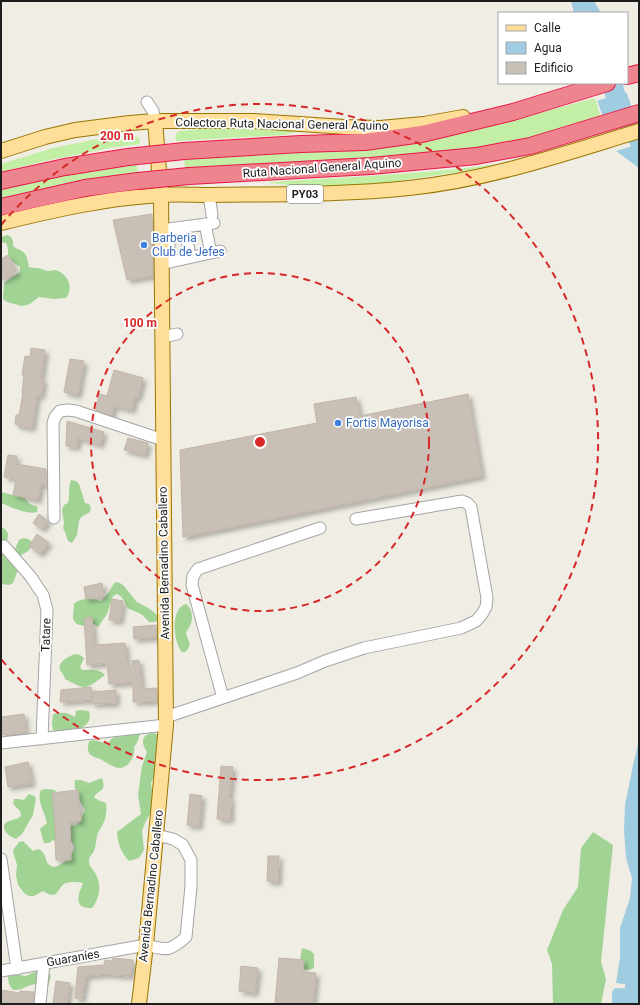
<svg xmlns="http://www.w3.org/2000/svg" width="640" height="1005" font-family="Roboto,sans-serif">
<defs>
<filter id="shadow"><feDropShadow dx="3.5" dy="3.5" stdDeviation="2" flood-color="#0004"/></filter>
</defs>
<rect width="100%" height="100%" fill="#f0ede4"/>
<!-- grass -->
<path fill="#c2efa5" d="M 595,98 L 601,118 L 542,135 L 498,145 L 475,149 L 372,159 L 185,169 L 184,158 L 453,134 L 532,115 Z
M 220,127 L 259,127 L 341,132 L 295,132 L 284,135 L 176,141 L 175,135 L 178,132 L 180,131 Z
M 135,136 L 139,138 L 140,144 L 110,148 L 45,161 L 1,172 L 1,164 L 53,148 L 92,140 Z
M 136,162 L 138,173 L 1,201 L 1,189 C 46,178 91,170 136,162 Z
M 507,163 L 465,171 L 378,184 L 307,187 L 270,183 L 269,182 C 349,177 428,174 507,163 Z"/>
<!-- forest -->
<path fill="#a1d395" d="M 7,235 L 11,237 L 13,241 L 13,246 C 16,249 19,249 22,251 C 27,254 28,262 29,267 C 33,268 36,268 39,268 C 42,269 46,271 49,271 C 51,271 53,270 55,270 C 68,273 74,288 66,298 L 54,299 L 39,297 L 31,303 L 27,305 L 22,306 L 7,302 L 3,299 L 4,283 L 20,272 L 20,267 C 15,264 9,259 8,253 C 8,249 8,247 6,243 L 1,242 L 1,237 Z
M 71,480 L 76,481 L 79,484 L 85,503 L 89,504 L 91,508 L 90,512 L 81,517 L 79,521 L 77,535 L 72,543 L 68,541 L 65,532 L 63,528 L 64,523 L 62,510 L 64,505 L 68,503 C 70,495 68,488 71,480 Z
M 1,492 L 24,498 L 30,504 L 38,507 L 37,512 C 27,515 11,507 1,503 Z
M 1,527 L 5,529 L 8,533 L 7,546 L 10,550 L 15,549 L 19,540 L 23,538 L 28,539 L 31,541 C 32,554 24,551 17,559 L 20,565 L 13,583 L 9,585 L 1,584 Z
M 115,582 L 120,583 L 124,586 L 137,602 L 150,609 L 157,615 L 157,621 C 147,625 148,619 141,614 C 138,612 133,611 129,609 C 124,604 125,598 117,594 L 113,596 L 107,614 L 98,627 L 94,624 C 88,626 75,628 73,618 C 73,615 74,608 74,604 C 82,597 91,599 101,601 C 107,596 111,588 115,582 Z
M 186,604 C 195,611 193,624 186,632 C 187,641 194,644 185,652 L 182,652 C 173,642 170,608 186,604 Z
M 75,654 L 80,655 L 84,658 L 80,667 L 82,670 C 91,670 98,668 105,675 C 86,689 87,691 65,679 C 64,675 62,673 60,670 C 57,662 69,656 75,654 Z
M 80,710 L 89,711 C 91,719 89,723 83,727 C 80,729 77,731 74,731 C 68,732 64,730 58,732 L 53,730 L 52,724 L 53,714 C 64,712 66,712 75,717 L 76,711 Z
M 131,730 L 137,731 L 140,734 L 137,743 L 134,747 C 136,754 129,768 120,768 C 113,768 106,762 100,759 C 97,758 93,757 91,755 C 90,755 90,754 89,753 C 87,749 88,745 89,741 L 94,740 L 108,744 C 113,735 115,738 123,736 C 126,735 129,732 131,730 Z
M 152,733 L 162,735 L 160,761 L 151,783 L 154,806 L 145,823 L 142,831 L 144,850 L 139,858 L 129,861 C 121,852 118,845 117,832 L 141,814 L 138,795 L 142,766 L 147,752 C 141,743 141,735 152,733 Z
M 102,778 C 107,793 99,788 94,797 C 98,801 101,801 106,803 C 107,809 106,819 103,824 C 101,828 98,831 97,836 C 96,841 96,846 94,851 C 92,855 88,857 89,862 C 89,866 93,869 95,873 C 102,884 100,898 92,908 C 73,909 78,895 83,883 C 78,882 69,881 64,884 C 56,890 58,901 43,891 L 34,896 L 29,896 L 24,893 L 18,885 L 16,875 L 17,865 L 14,855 L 13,850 L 19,842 L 23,841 L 33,851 L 38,849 C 48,853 44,863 51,866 C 59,870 74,855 74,847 C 74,844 71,841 69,839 L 57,843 L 53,840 L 49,843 L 44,843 L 40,829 L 47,823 C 45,812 36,801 41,790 L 46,789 L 55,790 L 60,801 L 65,824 L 75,826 L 79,823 L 85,810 C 80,800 73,791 75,780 L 81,780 L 89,783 Z
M 29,794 L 34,796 L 36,798 L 33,815 L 22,834 L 16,839 C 10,837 3,832 4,825 C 8,819 16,821 21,816 L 20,811 L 13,804 L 14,799 L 17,799 L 24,800 Z
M 593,832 L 613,845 L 601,962 L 606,979 L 601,1004 L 553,1004 L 552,964 L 547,950 L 563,910 L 578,887 L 581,848 Z
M 302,948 L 311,951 L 314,954 L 314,968 L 309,970 L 304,969 L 300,960 Z
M 38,971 L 48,972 L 51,976 L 43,1004 L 37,984 C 28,984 22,991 13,990 C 9,985 8,982 8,975 L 12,974 L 26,976 L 30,974 Z"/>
<!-- water -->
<path fill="#a0cce1" d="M 571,1 L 594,1 L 601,13 L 574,13 Z
M 625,88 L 632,108 L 603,117 L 596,97 Z
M 639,144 L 639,168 L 616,151 Z
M 639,740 L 639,986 L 616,983 L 620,958 L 620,928 L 630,898 L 632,878 L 626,858 L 624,830 L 625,805 L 634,761 Z
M 615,988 L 639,989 L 639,1004 L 612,1004 L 612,992 Z"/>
<!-- pier -->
<path fill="#f0ede4" d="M 625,86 L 627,87 L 628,92 L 596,101 L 594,97 L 596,95 Z"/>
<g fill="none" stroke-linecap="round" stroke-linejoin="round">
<!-- river -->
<path stroke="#a0cce1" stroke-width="20" d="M 612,83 L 619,108 L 639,140
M 633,1004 L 635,987 L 635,936 L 639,907"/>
</g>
<!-- building -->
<path fill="#c8c0b6" stroke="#c3b5a5" filter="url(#shadow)" d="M 152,214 L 153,276 L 127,280 L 113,220 Z
M 8,255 L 17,273 L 1,280 L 1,259 Z
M 31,348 L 45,350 L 41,380 L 44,380 L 41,396 L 37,395 L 32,428 L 18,426 L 18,425 L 15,424 L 16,415 L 19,415 L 23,393 L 22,393 L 24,375 L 22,375 L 25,356 L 30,357 Z
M 70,359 L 84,361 L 78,395 L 64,392 Z
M 114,370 L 143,378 L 138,398 L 135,397 L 132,410 L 114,406 L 112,416 L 96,410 L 99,394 L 107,396 Z
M 468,394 L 482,476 L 183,537 L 180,450 L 317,423 L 314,404 L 356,397 L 360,416 Z
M 67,421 L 104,432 L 100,445 L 78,438 L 77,447 L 66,446 Z
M 128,438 L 148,443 L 145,455 L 124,450 Z
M 8,455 L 17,456 L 16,464 L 46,469 L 46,485 L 41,484 L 38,500 L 13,495 L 16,479 L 4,477 Z
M 39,514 L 48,521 L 42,529 L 33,523 Z
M 37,534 L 49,543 L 40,554 L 29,546 Z
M 102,583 L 104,596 L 86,599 L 84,587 Z
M 112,599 L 123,601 L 120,621 L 109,620 Z
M 92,617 L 94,645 L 125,643 L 127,667 L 132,666 L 132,661 L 139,660 L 142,689 L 157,688 L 157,701 L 133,702 L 133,682 L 109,684 L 107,663 L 87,665 L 84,618 Z
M 156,625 L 157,637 L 134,639 L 133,627 Z
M 91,687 L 92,700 L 60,702 L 61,690 Z
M 116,690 L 116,703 L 93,704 L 92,692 Z
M 24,714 L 26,732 L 1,735 L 1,717 Z
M 28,762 L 32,783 L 8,787 L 5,767 Z
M 221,766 L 233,767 L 229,798 L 231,798 L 230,820 L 217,819 Z
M 78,790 L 81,821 L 70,822 L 71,860 L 56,860 L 55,838 L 56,838 L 52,793 Z
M 190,794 L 202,796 L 199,826 L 187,825 Z
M 268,856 L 279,856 L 278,882 L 267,881 Z
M 113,958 L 133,960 L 130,976 L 106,974 L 86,976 L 82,999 L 75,998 L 78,967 L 104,965 L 105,960 L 112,961 Z
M 279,958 L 304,960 L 303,972 L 316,973 L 313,1004 L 275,1004 Z
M 241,966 L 258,968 L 255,993 L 239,991 Z
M 56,981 L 70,983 L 67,1004 L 53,1004 Z
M 1,990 L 20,993 L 20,991 L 34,992 L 33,1004 L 1,1004 Z"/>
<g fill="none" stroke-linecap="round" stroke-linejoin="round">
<!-- minor casing -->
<g stroke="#a5a5a5" stroke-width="13">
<path id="minor" d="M 147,102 L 153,111 L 155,121
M 209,195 L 212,215
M 205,224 L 211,253
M 185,227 L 190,257
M 169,229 L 169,262
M 161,230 L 214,223
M 161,264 L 220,251
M 162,337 L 177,334
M 54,518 L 53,423 L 55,417 L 60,411 L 68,410 L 76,411 L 163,440
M 4,546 L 31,577 L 43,595 L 47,610 L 42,739
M 223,698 L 192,585 L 193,576 L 198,569 L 320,528
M 166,717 L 297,673 L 325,661 L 364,648 L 461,628 L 476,621 L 482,614 L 486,607 L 487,598 L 471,507 L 467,503 L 462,501 L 356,519
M 1,743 L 166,725
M 1,859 L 17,969
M 1,971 L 146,945 C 167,950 169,952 186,937 L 191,886 L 191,860 L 183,845 L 173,839 L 156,835
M 40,1004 L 44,963"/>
</g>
<!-- major casing -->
<g stroke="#997600" stroke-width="16">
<path id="major" d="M 1,151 L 45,137 L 75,130 L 130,123 L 155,121 L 254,121 L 345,127 L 380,128 L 424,124 L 463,117
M 1,223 C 54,210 107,198 161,195 C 177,194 194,195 210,195 C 276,194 343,195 409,188 C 488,180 563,154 639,131
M 139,1004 L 146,945 L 166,725 L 161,195 L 155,121"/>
</g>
<!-- highway casing -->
<g stroke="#e91648" stroke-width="18">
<path id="highway" d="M 627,76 L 639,73
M 184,151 L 301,144 L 365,142 L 422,134 L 513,112 L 607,83
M 189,176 L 371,166 L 476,156 L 530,146 L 639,113
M 1,181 L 65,167 L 128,157
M 1,207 L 85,188 L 138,181"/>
</g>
<!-- minor -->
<use href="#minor" stroke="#fff" stroke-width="11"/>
<!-- major -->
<use href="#major" stroke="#ffde9a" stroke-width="14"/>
<!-- highway -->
<use href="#highway" stroke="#ee858e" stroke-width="16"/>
<!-- highway-bridge casing -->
<g stroke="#e91648" stroke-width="18" stroke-linecap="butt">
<path id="highway-bridge" d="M 128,157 L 184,151
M 138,181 L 189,176"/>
</g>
<!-- highway-bridge -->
<use href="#highway-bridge" stroke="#ee858e" stroke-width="16"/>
</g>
<!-- distance rings -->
<g fill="none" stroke="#d62828" stroke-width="2" stroke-dasharray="7 5">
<circle cx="260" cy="442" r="169"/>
<path d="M1 225A338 338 0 1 1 1 659"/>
</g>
<!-- markers -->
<g fill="#3f7fe0" stroke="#fff" stroke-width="1.5">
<circle cx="144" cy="245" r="4"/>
<circle cx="338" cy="423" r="4"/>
</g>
<g text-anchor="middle" stroke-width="3.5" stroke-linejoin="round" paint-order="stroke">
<!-- shield labels -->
<rect fill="#fff" stroke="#626262" stroke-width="1" x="287" y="185" width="36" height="18" rx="3"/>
<g font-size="11" font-weight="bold" fill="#1e1e1e">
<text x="305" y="198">PY03</text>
</g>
<!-- street labels -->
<g font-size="12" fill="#1e1e1e" stroke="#fff">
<text transform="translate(282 124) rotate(1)" y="4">Colectora Ruta Nacional General Aquino</text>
<text transform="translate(322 168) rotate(-4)" y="4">Ruta Nacional General Aquino</text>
<text transform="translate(164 563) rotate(-91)" y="4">Avenida Bernadino Caballero</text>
<text transform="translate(46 635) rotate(-88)" y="4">Tatare</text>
<text transform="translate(151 886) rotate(-84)" y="4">Avenida Bernadino Caballero</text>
<text transform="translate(73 958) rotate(-10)" y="4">Guaraníes</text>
</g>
<!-- shop labels -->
<g font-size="12" fill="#366cbe" stroke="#fff" text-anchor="start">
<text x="152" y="242">Barberia<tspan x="152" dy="14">Club de Jefes</tspan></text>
<text x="346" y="427">Fortis Mayorisa</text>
</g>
</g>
<circle cx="260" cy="442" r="6" fill="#d62828" stroke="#fff" stroke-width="2"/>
<g font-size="12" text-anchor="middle" font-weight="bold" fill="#d62828" stroke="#fff" stroke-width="3.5" stroke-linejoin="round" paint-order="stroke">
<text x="117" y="140">200 m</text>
<text x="140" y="327">100 m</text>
</g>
<!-- border -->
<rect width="640" height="1005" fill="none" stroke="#1e1e1e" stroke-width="4"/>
<!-- legend -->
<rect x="498" y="12" width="130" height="72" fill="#ffffff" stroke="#a5a5a5"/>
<rect x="506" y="25" width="20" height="6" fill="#ffde9a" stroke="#a5a5a5"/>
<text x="534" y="32" font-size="12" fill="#1e1e1e">Calle</text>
<rect x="506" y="42" width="20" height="12" fill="#a0cce1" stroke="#a5a5a5"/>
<text x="534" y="52" font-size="12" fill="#1e1e1e">Agua</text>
<rect x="506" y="62" width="20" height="12" fill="#c8c0b6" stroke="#a5a5a5"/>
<text x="534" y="72" font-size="12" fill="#1e1e1e">Edificio</text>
</svg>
